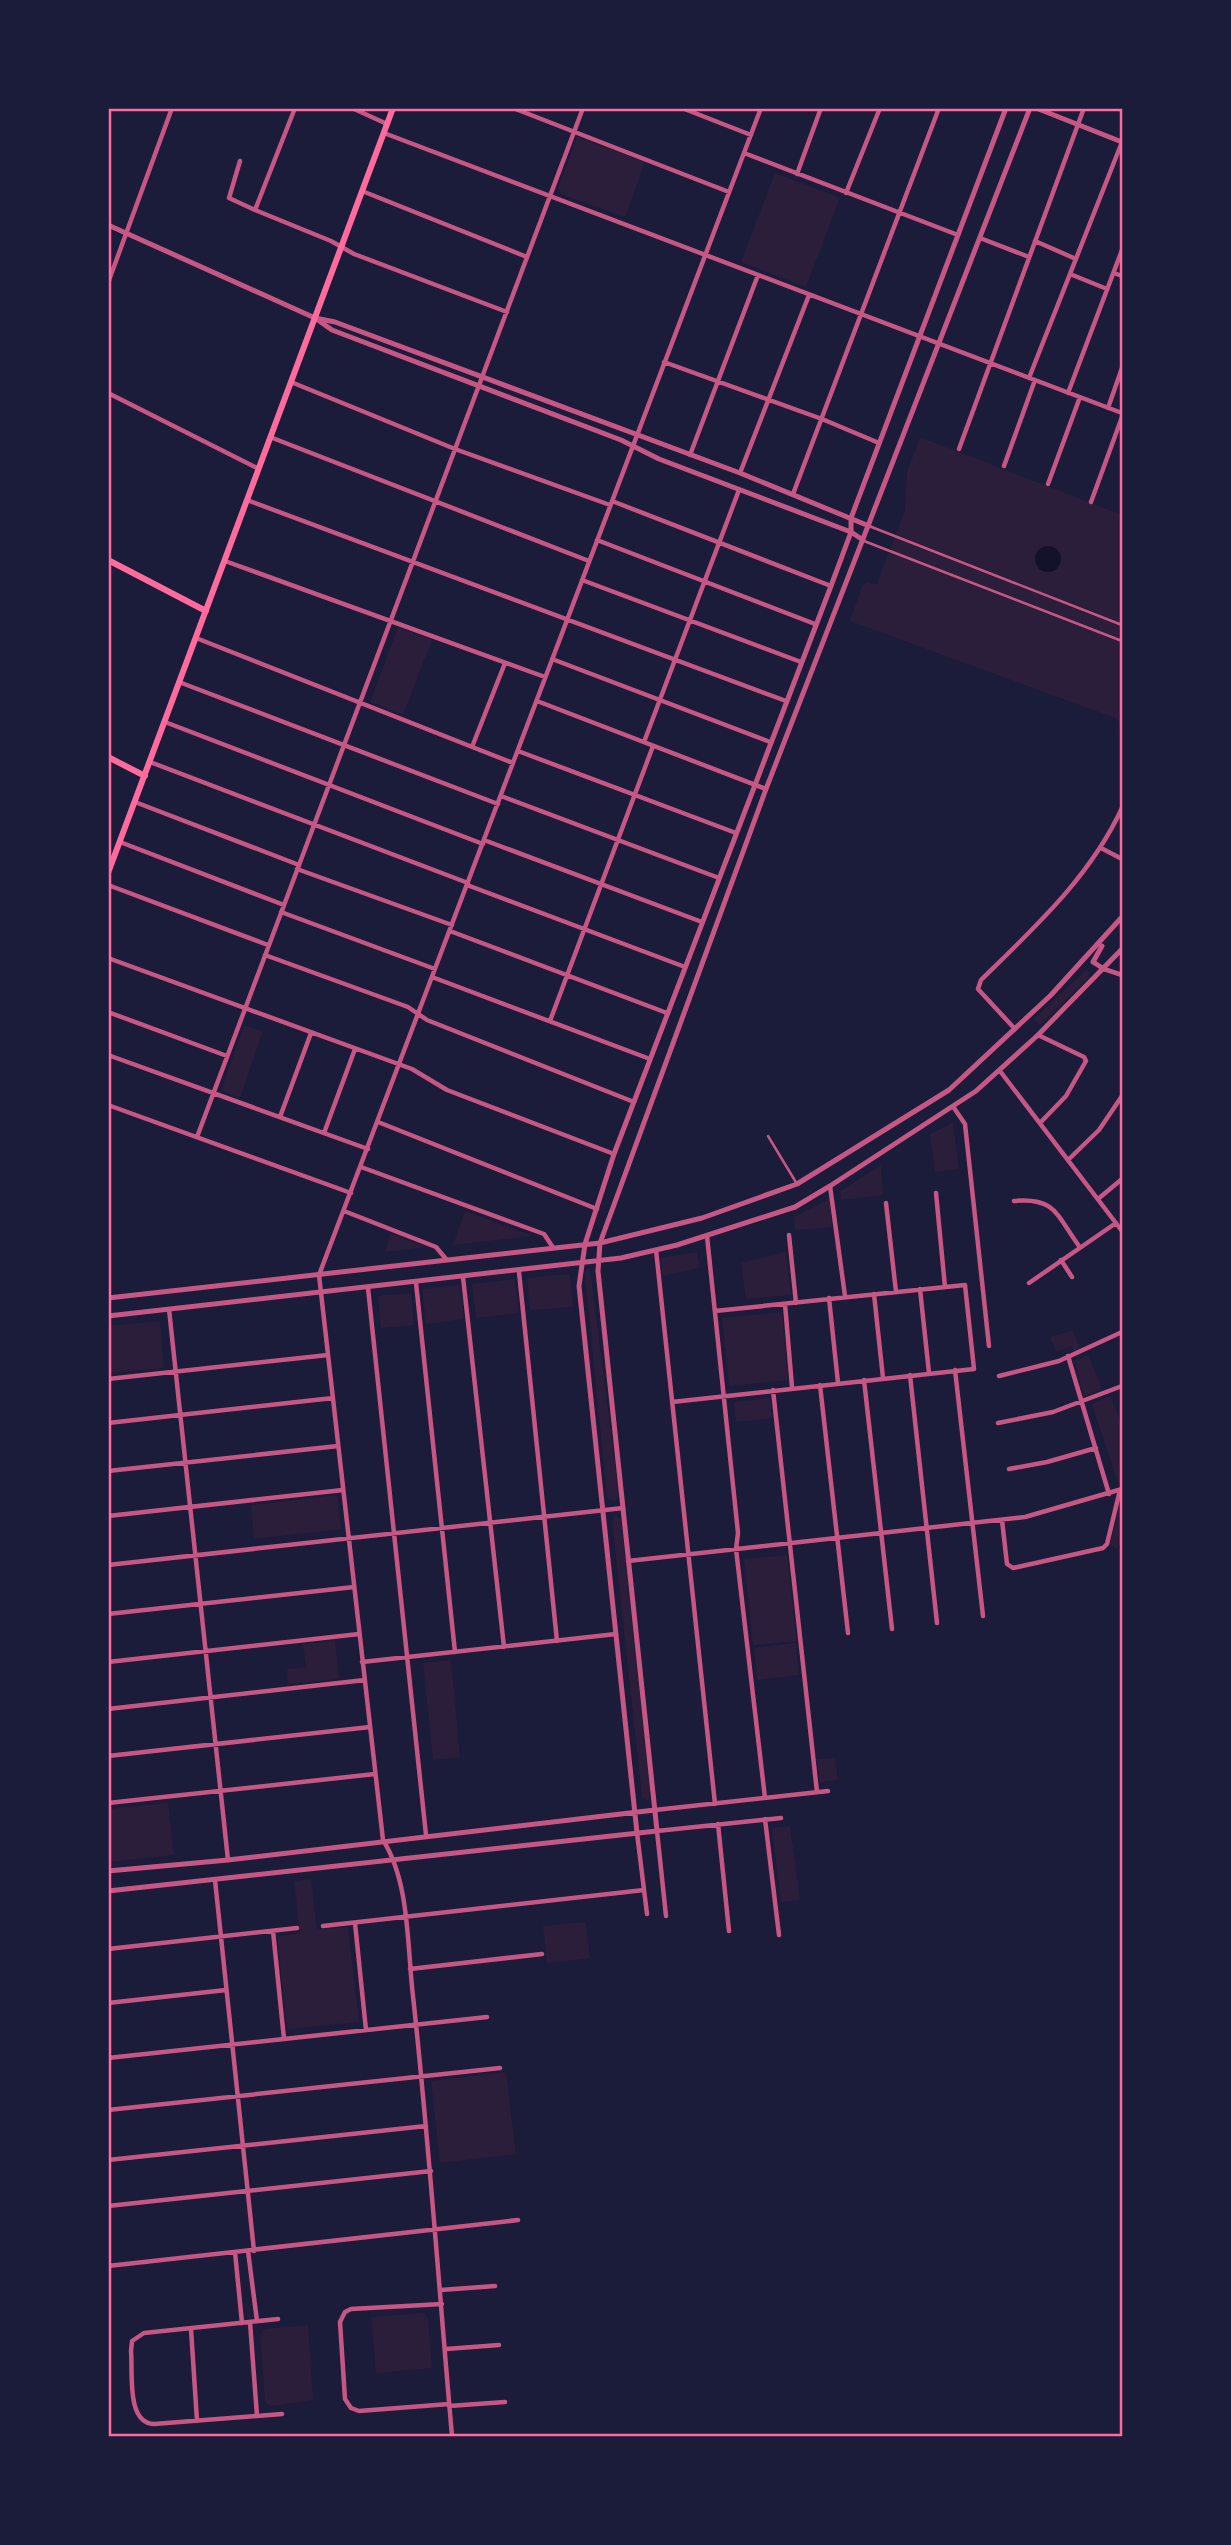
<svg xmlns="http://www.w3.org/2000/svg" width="1231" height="2545" font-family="Manrope,sans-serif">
<rect width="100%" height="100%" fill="#1b1b3a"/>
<!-- green -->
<path fill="#2a1e3b" d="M 577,137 L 645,162 L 625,217 L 561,194 L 558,188 Z
M 775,173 L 840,198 L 806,287 L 741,262 Z
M 920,437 L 1122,515 L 1122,747 L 1118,719 L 850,621 L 862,586 L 867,582 L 877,584 L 905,510 L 907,472 Z
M 398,627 L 432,640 L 403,715 L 370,702 Z
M 1086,970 L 1090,972 L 1089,977 L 1040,1025 L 1034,1019 Z
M 244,1025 L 263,1031 L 240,1098 L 221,1091 Z
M 953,1123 L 959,1169 L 935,1172 L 930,1134 Z
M 881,1165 L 883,1195 L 841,1200 L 840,1191 Z
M 830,1199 L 832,1227 L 795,1230 L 794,1217 Z
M 465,1211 L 533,1236 L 453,1245 Z
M 390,1234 L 391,1234 L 426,1247 L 385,1252 Z
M 697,1252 L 700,1268 L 662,1276 L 661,1258 Z
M 786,1252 L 791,1295 L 746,1299 L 741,1263 Z
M 590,1269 L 619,1495 L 615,1502 L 607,1498 L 585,1275 L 586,1270 Z
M 570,1274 L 573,1307 L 530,1310 L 527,1278 Z
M 515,1279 L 519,1313 L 476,1318 L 472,1284 Z
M 460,1285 L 464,1319 L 426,1324 L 422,1289 Z
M 411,1293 L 414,1325 L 381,1328 L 378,1296 Z
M 782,1312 L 788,1380 L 729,1386 L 722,1318 Z
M 160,1321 L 164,1368 L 109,1373 L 109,1326 Z
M 1073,1330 L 1080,1349 L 1073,1352 L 1071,1346 L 1056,1352 L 1050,1337 Z
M 1088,1355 L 1102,1388 L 1084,1397 L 1074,1361 Z
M 1110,1396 L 1122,1424 L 1122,1481 L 1118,1483 L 1092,1404 Z
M 770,1398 L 772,1418 L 736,1422 L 734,1402 Z
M 337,1495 L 341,1529 L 254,1539 L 251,1505 Z
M 1122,1497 L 1122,1541 L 1116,1549 L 1110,1544 Z
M 616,1515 L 621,1520 L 650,1792 L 648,1801 L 642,1797 L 612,1521 Z
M 787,1555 L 797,1641 L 753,1645 L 744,1559 Z
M 335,1641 L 339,1679 L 288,1684 L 287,1669 L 306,1667 L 303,1644 Z
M 796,1643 L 799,1675 L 757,1680 L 754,1648 Z
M 451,1660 L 460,1757 L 433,1760 L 423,1663 Z
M 835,1758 L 838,1780 L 820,1782 L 817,1759 Z
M 168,1803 L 174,1855 L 109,1862 L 109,1809 Z
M 790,1826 L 800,1900 L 781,1902 L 772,1828 Z
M 311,1879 L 317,1930 L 348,1927 L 359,2022 L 287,2029 L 277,1936 L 300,1933 L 294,1881 Z
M 586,1922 L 590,1958 L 547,1963 L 543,1926 Z
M 506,2072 L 516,2154 L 440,2163 L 431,2081 Z
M 423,2313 L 428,2318 L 432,2368 L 376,2373 L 371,2317 Z
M 308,2325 L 313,2400 L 271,2406 L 265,2402 L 260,2335 L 265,2329 Z"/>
<!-- water -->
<path fill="#12122b" d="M1035 559a13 13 0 1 1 26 0a13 13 0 1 1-26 0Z"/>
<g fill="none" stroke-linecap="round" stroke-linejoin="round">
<!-- service -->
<path stroke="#c65784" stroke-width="2.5" d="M 869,526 L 1122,625
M 864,541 L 1122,641
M 768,1136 L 797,1184"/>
<!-- minor -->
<path stroke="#c65784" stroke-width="4.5" d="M 295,108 L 255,210 L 331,241 L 354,254 L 507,312
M 352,108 L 387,124
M 513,108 L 729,192
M 682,108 L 751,135
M 384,133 L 1122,413
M 744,153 L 958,235
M 240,161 L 229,198 L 255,210
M 797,174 L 821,108
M 362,191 L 527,257
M 846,193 L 880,108
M 980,238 L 1029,257
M 1035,241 L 1076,259
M 1114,273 L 1122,276
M 1070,274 L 1107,289
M 108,283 L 172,108
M 664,362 L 822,419 L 879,443
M 1029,378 L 1122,142
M 291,382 L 455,449 L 610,505
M 108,393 L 259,469
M 1068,393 L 1122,250
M 1108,408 L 1122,368
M 270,437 L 589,561
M 959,449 L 1084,108
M 690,455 L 758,275
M 1004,466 L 1035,380
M 740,473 L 809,295
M 1048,484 L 1080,397
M 793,494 L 939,108
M 247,500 L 786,701
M 612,501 L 831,586
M 1091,502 L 1122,417
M 597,540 L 815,624
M 225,561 L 545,677
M 582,580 L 801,662
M 196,638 L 513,763
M 552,659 L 770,742
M 179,682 L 498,804
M 537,701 L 766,789
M 165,722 L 483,844
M 644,742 L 739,490
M 472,747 L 505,663
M 518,751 L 736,833
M 150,762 L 468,883
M 501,796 L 719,878
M 135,802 L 299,865
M 484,840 L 702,922
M 120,842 L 284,905
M 1101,848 L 1122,859
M 297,869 L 452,925
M 108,885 L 268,945
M 467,885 L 685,967
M 281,912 L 435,969
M 450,931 L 667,1013
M 265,955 L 408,1007 L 427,1020 L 634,1102
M 108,958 L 412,1069 L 447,1090 L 614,1154
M 1104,969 L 1122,975
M 432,977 L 650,1059
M 108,1012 L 227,1056
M 550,1021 L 653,746
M 1015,1029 L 978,989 L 981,980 C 1035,927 1090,877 1122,808
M 1038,1035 L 1084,1057 L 1086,1061 L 1066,1096 L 1040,1123
M 108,1055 L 368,1149
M 1000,1071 L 1122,1231
M 108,1105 L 351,1193
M 954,1108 L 965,1124 L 989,1346
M 280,1117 L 311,1033
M 378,1122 L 597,1209
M 324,1133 L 355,1049
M 197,1137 L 583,108
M 1068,1160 L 1099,1130 L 1122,1096
M 361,1167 L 544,1234 L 552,1246
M 830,1186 L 845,1296
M 936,1193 L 945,1287
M 1098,1199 L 1122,1179
M 1014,1201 C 1056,1197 1057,1216 1079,1246
M 886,1203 L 896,1292
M 344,1211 L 436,1247 L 446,1259
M 789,1235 L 796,1303
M 707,1236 L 738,1533 L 736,1549 L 765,1798
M 656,1250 L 715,1804
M 1061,1260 L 1072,1277
M 519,1272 L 557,1641
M 463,1277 L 504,1647
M 416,1283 L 455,1652
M 1029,1283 L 1116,1223
M 368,1288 L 426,1835
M 920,1289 L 929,1373
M 874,1294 L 883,1378
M 829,1298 L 838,1383
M 785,1304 L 792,1387
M 169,1309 L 228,1860
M 1068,1356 L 1109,1494
M 955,1370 L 983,1616
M 910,1375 L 937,1623
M 999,1376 L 1059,1361 L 1122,1332
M 108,1379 L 328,1355
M 864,1380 L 892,1629
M 820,1385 L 848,1633
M 773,1390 L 817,1792
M 672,1402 L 974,1369 L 965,1285 L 715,1311
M 108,1423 L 333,1398
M 998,1423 L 1053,1412 L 1122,1386
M 1009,1469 L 1047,1462 L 1096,1448
M 108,1471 L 338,1446
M 108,1516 L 343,1490
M 1002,1520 L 1007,1564 L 1013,1568 L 1103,1548 L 1107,1544 L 1120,1490
M 628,1561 L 1025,1517 L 1122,1489
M 108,1565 L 623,1508
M 108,1614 L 354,1587
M 108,1662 L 359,1634
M 362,1662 L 616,1634
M 108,1709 L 365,1680
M 108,1756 L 370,1727
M 108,1803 L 375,1774
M 655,1810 L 828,1791
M 765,1819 L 779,1935
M 718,1824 L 729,1931
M 637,1833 L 647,1914
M 215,1880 L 254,2251
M 666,1916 L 657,1831 L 781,1818
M 355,1923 L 366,2030
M 323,1926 L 644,1890
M 273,1931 L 284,2039
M 108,1949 L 297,1928
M 410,1969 L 542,1954
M 108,2003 L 226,1990
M 108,2058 L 487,2017
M 108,2110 L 500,2068
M 108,2160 L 426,2126
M 108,2206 L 431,2171
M 248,2251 L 257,2321
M 235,2252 L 242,2323
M 108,2266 L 518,2220
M 441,2290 L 495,2286
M 442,2304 L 351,2309 L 345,2312 L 340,2322 L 345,2399 L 351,2408 L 359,2411 L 449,2404
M 278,2319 L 144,2333 L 132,2341 L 131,2351 C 133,2372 126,2423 154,2424 L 282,2414
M 250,2322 L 257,2416
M 191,2329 L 197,2421
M 446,2349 L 499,2345
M 449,2406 L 505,2402
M 452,2436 C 439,2289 429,2142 413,1996 C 407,1946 410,1883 383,1840 L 319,1275 L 761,108"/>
<!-- tertiary -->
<path stroke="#c65784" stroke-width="5" d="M 1036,108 L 1122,142
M 108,225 L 315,318 L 332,330 L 621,440 L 659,459 L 851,532 L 863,540
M 315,318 L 335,322 L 740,473 L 869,526
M 1102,946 L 1093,962 L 1104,969
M 108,1298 L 600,1243 L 702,1218 L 797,1184 L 949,1090 L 1051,995 L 1122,917
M 108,1316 L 621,1258 L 677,1245 L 795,1207 L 830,1186 L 976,1091 L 1038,1035 L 1122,949
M 637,1833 L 579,1286 L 585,1244 L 614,1154 L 831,586 L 851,532 L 851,518 L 1006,108
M 108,1871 L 228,1860 L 655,1810
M 108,1891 L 657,1831 L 598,1271 L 600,1243 L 766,789 L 1030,108"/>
<!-- secondary -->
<path stroke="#ff6b9d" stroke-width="6" d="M 108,560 L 206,611
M 108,757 L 145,776
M 108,873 L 393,108"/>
</g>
<!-- border -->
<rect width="1231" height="2545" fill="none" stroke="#1b1b3a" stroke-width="220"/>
<rect x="110" y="110" width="1011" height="2325" fill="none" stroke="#ff6b9d" stroke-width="2.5"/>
</svg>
